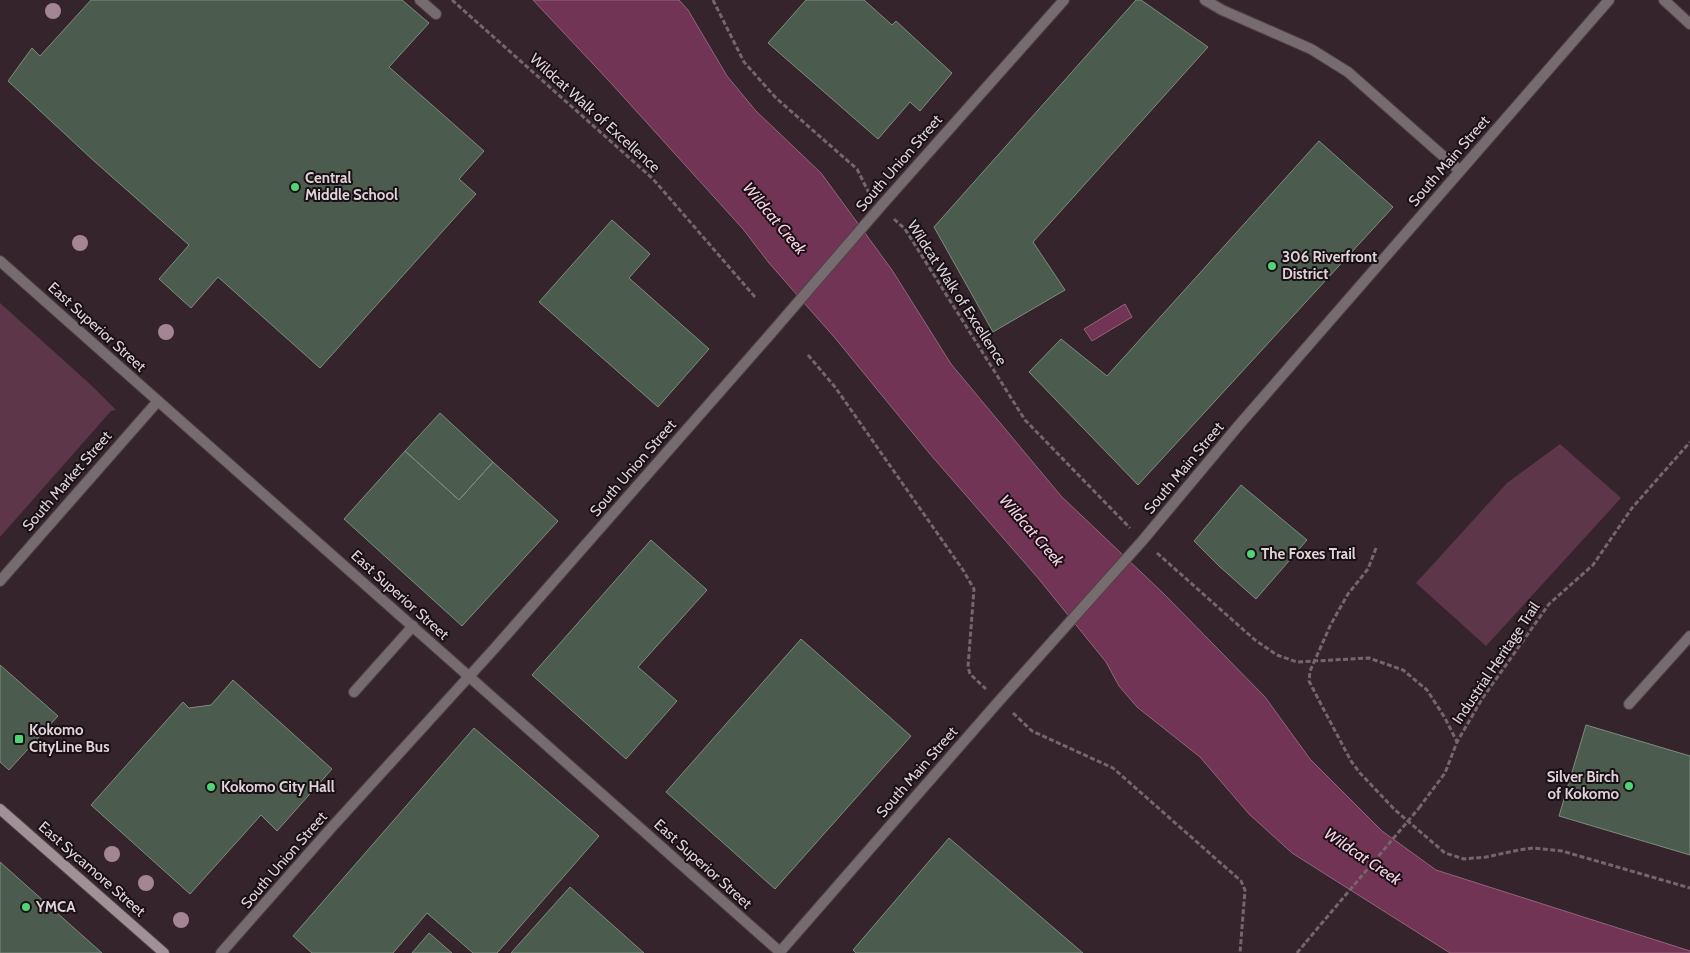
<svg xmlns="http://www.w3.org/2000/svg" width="1690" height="953" font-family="Cabin,sans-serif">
<rect width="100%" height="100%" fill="#36242d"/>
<!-- green -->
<path fill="#5d3649" d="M 0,303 L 91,385 L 116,410 L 111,411 L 0,537 Z
M 1560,444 L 1621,498 L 1486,646 L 1416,583 L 1507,483 Z"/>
<!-- water -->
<path fill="#723454" stroke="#93647c" d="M 533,0 L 679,0 L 688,10 L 727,76 L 756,111 L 821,173 L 892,270 L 951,364 L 1061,496 L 1164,594 L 1265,697 L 1310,759 L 1382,831 L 1436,870 L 1690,951 L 1690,953 L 1450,953 L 1292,853 L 1249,814 L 1200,757 L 1137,707 L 1119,686 L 1106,662 L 1038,578 L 930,454 L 835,338 L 769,263 L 743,229 L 610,82 Z
M 1125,304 L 1132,317 L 1092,341 L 1084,329 Z"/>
<!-- building -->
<path fill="#4b5c4e" stroke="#7c8d7e" d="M 91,0 L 402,0 L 429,23 L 389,67 L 484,151 L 459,179 L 476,194 L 320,368 L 218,277 L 191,308 L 159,279 L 189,245 L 94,161 L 8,81 L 32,48 L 40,56 Z
M 806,0 L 864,0 L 892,25 L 896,21 L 952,73 L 920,111 L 910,102 L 878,139 L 768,43 Z
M 1136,0 L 1141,0 L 1208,47 L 1033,242 L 1065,290 L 993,332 L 934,227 Z
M 1319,141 L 1393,207 L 1138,485 L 1029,372 L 1061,339 L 1107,376 Z
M 612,220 L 650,254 L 629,278 L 709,349 L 658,407 L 539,302 Z
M 440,413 L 493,462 L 459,500 L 405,451 Z
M 405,451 L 459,500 L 493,462 L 558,521 L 462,626 L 344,519 Z
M 1241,485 L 1307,540 L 1256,599 L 1219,566 L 1194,541 Z
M 651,540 L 707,590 L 638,667 L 677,701 L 626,759 L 532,675 Z
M 801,639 L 911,736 L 775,889 L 666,792 Z
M 0,665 L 58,716 L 9,770 L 0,762 Z
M 233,680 L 332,769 L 277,831 L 261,815 L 190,894 L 91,805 L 183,702 L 189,708 L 211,705 Z
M 1586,725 L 1690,756 L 1690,855 L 1559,816 Z
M 474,728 L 599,836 L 497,953 L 473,953 L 427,913 L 393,953 L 312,953 L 293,936 Z
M 949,838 L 1083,953 L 856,953 L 853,950 Z
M 0,862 L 102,953 L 0,953 Z
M 570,887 L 644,953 L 511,953 Z
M 429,933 L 452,953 L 412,953 Z"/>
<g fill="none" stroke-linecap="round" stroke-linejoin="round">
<!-- service casing -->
<g stroke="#514048" stroke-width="12">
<path id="service" d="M 420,0 L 436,14
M 1205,0 L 1222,10 L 1311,49 L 1348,72 L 1460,171
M 1664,0 L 1690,24
M 354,692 L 413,626
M 1629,704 L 1690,636"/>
</g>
<!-- minor casing -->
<g stroke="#514048" stroke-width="12">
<path id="minor" d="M 0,581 L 158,401
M 779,953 L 999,701 L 1143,540 L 1239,425 L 1609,0"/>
</g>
<!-- tertiary casing -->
<g stroke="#514048" stroke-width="12">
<path id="tertiary" d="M 881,206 L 1064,0
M 0,261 L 780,952
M 221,953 L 332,827 L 494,649 L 767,338"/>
</g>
<!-- secondary casing -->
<g stroke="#514048" stroke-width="12">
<path id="secondary" d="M 0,809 L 164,953"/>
</g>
<!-- path -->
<path stroke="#75656c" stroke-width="3" stroke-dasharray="5 2.5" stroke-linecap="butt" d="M 452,0 L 653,179 L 755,297
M 713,0 L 744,62 L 776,98 L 857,169 L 869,193
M 894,219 L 905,229 L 1025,420 L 1130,528
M 808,355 L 835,387 L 963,570 L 974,589 L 968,667 L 970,674 L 986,689
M 1376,548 L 1368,569 L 1348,594 L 1331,624 L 1310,671 L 1309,681 L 1324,710 L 1351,761 L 1360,773 L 1395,810 L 1445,853 L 1464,859 L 1486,857 L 1519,850 L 1533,848 L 1562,851 L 1690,888
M 1157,553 L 1255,640 L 1277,655 L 1297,662 L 1369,658 L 1403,670 L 1427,690 L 1445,718 L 1457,742
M 1013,713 L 1032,731 L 1113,768 L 1241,881 L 1245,890 L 1240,953
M 1419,808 L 1445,773 L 1457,742 L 1482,699 L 1549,604 L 1593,565 L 1632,508 L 1690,442
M 1297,953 L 1306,942"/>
<!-- service -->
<use href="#service" stroke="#766c70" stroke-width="10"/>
<!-- minor -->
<use href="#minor" stroke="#766c70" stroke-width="10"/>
<!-- tertiary -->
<use href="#tertiary" stroke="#766c70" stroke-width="10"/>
<!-- secondary -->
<use href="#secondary" stroke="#a09197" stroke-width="10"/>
<!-- tertiary-bridge casing -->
<g stroke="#514048" stroke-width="12" stroke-linecap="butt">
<path id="tertiary-bridge" d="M 767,338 L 881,206"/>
</g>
<!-- path-bridge -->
<path stroke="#75656c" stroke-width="3" stroke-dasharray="5 2.5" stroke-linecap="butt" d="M 1306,942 L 1419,808"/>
<!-- tertiary-bridge -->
<use href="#tertiary-bridge" stroke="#766c70" stroke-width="10"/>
</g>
<!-- trees -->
<g fill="#a48593">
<circle cx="53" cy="11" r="8"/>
<circle cx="80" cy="243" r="8"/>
<circle cx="166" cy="332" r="8"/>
<circle cx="112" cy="854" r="8"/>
<circle cx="146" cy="883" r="8"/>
<circle cx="181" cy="920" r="8"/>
</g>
<!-- markers -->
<g fill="#4ed676" stroke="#181014" stroke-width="2">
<circle cx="295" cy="187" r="5"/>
<circle cx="1272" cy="266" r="5"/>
<circle cx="1251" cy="554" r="5"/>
<rect x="14" y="734" width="10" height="10" rx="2.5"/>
<circle cx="1629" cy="786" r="5"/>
<circle cx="211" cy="787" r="5"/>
<circle cx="26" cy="907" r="5"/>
</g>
<g text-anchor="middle" stroke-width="4" stroke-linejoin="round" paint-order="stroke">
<!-- street labels -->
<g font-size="15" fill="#dfd3d8" stroke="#181014">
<text transform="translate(595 113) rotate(42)" y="5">Wildcat Walk of Excellence</text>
<text transform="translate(1449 161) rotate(-49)" y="5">South Main Street</text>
<text transform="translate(899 163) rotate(-49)" y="5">South Union Street</text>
<text transform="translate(957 293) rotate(57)" y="5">Wildcat Walk of Excellence</text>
<text transform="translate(97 327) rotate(42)" y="5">East Superior Street</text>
<text transform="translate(633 468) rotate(-49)" y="5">South Union Street</text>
<text transform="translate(1184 468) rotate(-50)" y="5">South Main Street</text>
<text transform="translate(67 481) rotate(-49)" y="5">South Market Street</text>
<text transform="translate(400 595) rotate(42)" y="5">East Superior Street</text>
<text transform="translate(1496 663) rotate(-56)" y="5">Industrial Heritage Trail</text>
<text transform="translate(917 772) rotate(-49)" y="5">South Main Street</text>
<text transform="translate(284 860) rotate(-49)" y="5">South Union Street</text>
<text transform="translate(703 864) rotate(42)" y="5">East Superior Street</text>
<text transform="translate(92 869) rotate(41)" y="5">East Sycamore Street</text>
</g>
<!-- poi labels -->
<g font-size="15" font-weight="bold" fill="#dfd3d8" stroke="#181014" text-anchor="start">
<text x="305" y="183">Central<tspan x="305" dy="17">Middle School</tspan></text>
<text x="1282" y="262">306 Riverfront<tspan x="1282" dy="17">District</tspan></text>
<text x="1261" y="559">The Foxes Trail</text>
<text x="29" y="735">Kokomo<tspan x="29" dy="17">CityLine Bus</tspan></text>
<text x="1619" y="782" text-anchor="end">Silver Birch<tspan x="1619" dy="17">of Kokomo</tspan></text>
<text x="221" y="792">Kokomo City Hall</text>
<text x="36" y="912">YMCA</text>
</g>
<!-- water labels -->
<g font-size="16" font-style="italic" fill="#fbd3e5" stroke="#181014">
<text transform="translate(775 218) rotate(50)" y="6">Wildcat Creek</text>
<text transform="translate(1032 530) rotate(49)" y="6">Wildcat Creek</text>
<text transform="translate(1363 856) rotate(34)" y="6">Wildcat Creek</text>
</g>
</g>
</svg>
